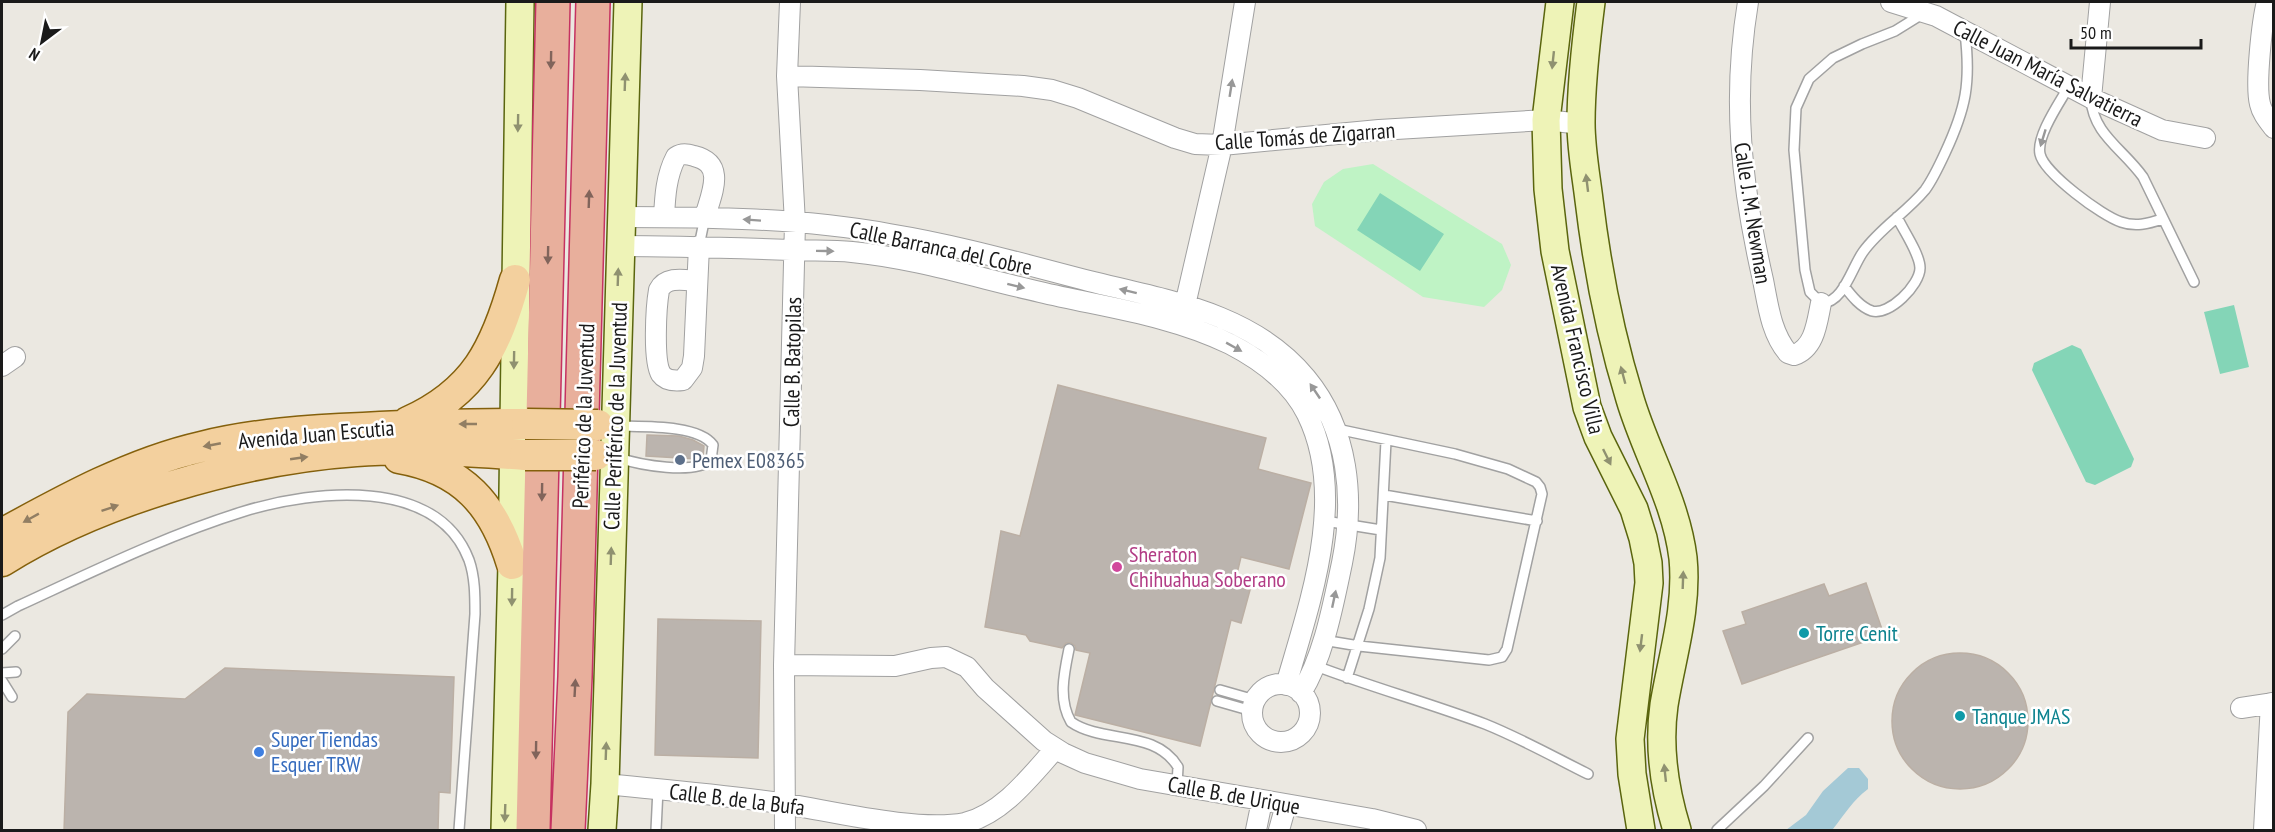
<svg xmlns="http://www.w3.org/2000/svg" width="2275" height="832" font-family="'PT Sans Narrow',sans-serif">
<rect width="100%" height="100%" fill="#ebe8e1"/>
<!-- park -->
<path fill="#bff3c5" d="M 1373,164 L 1502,244 L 1511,265 L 1502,290 L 1484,307 L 1423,297 L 1315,226 L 1312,204 L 1324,182 L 1343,169 Z"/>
<!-- pitch -->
<path fill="#84d5b7" d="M 1380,193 L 1444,234 L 1420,271 L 1357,230 Z
M 2234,305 L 2249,367 L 2220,374 L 2204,312 Z
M 2072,345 L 2081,349 L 2134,459 L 2131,467 L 2095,485 L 2086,482 L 2032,370 L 2034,363 Z"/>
<!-- water -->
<path fill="#a4c9d6" d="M 1848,768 L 1859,768 L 1868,779 L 1868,789 C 1852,801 1845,814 1833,829 L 1786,830 L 1806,815 L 1823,791 Z"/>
<!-- building -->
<path fill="#bbb4ae" stroke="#bbafa4" stroke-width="1.5" d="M 1058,385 L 1266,438 L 1258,469 L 1311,483 L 1289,569 L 1241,557 L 1234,586 L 1250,590 L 1241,623 L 1231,620 L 1200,746 L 1075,715 L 1090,653 L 1076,650 L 1075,646 L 1071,643 L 1066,643 L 1062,648 L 1030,641 L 1026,635 L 985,627 L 1001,531 L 1020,536 Z
M 647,435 L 679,436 L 693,440 L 704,446 L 703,457 L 697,459 L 646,456 Z
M 1866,583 L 1884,635 L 1742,684 L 1723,631 L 1746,624 L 1742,612 L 1824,584 L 1829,596 Z
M 658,619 L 761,621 L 758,758 L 655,755 Z
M1892 721a68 68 0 1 1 136 0a68 68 0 1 1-136 0Z
M 225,668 L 454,677 L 450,793 L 439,792 L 438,831 L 64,831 L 68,712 L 87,694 L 185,699 Z"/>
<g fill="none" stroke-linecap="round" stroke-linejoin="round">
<!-- service casing -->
<g stroke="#a1a1a1" stroke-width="12">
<path id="service" d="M 1924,13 L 1895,31 L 1862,44 L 1833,58 L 1809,79 L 1796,108 L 1794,150 L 1805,270 L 1810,292 L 1821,303 C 1843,304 1852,267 1863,252 C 1880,228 1906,213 1925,190 C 1933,179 1939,166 1945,153 C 1966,108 1971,83 1965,33
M 2069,86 C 2060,102 2036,136 2040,154 C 2044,173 2102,216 2121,222 C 2135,227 2148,224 2162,219
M 2091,99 C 2093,134 2123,149 2143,177 L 2194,282
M 699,246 L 705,217
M 1844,286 C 1851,295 1860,307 1872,311 C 1889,316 1920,285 1920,268 C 1920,254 1903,230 1897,217
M 617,426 C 641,427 698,424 713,445 L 711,460 C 694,475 640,465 619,458
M 1384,495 L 1537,521
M 1325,521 L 1381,530
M 2,615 L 18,606 C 92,572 167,535 245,511 C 314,490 437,476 469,560 C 475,577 475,596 475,614 L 459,830
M 1323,640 L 1359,646 L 1489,660 L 1502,657 L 1507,649 L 1542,494 L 1540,487 L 1536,482 L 1508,469 L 1455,454 L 1337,429
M 2,649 L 15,636
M 1069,649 C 1064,673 1058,700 1071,722 C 1103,744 1155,729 1178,767 L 1177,785
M 1316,666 C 1371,687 1429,703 1485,724 C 1520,738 1554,757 1588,774
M 2,673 L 16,672
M 1347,678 L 1369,609 L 1380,558 L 1386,441
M 2,681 L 12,697
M 1220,690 L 1255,700
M 1217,701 L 1252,711
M 656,830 L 658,789
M 1717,830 L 1764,786 L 1808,738"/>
</g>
<!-- minor casing -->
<g stroke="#a1a1a1" stroke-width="22">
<path id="minor" d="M 1748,2 C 1732,99 1741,184 1763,280 C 1768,305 1771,333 1788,353 L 1794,355 C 1815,348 1817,322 1821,303
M 1891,2 L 1936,16 L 2091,98 L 2162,130 L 2205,138
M 2267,2 C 2262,21 2255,85 2260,104 C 2262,113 2268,120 2274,128
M 787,76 L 920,80 L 1023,86 L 1052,90 L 1078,98 L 1175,138 L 1195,144 L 1222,145 L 1379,130 L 1546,120 L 1581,124
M 2091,98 L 2100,2
M 621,217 C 710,217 801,218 889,234 C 957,245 1023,264 1089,281 C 1166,300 1253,313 1306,378 C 1349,430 1355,499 1342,563 C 1333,605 1324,656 1301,693
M 664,217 C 665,197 666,176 676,157 C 682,153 687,154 694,156 C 727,164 711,194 705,217
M 619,246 C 677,246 734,248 791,250 C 812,251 832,250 852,252 C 915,258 978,278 1040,292 C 1103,307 1171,315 1230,344 C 1261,360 1291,382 1307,414 C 1348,497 1310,602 1286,685
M 697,281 C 684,280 666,276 659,290 C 656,307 653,361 661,374 C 666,381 675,381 683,380 L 692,368 L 694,356 L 699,246
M 1182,318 L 1222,145 L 1245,2
M 2,366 L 15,357
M 784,665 L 895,666 L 931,658 L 946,657 L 967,667 L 985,688 L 1044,741 L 1063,753 L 1085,763 L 1140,779 L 1372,819 L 1416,830
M1252 713a29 29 0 1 1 58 0a29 29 0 1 1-58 0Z
M 2241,708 L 2274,703
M 605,784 C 665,790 726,795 786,804 C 836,812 917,832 965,823 C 1003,813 1030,777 1055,749
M 785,830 L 784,665 L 795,223 L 787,76 L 790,2
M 1256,830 L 1262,801
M 1279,830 L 1286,805
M 2264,830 L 2271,703"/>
</g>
<!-- secondary casing -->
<g stroke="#5a650e" stroke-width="30">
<path id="secondary" d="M 1560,2 L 1546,120 L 1548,189 L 1555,251 L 1587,407 L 1598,437 L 1634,509 L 1643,538 L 1648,563 L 1649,583 L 1630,739 L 1632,774 L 1641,830
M 1591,2 C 1586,41 1581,83 1581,123 C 1581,149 1586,175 1589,200 C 1597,267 1610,334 1630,399 C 1646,453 1676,501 1683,558 C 1688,608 1672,656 1664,705 C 1658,747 1665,791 1677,830
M 505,830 L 512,564 L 520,2
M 602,830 L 605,784 L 628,2"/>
</g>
<!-- primary casing -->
<g stroke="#84600c" stroke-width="33">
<path id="primary" d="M 408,422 C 475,392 496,348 515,280
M 399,458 C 463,469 494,505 512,564
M 2,534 C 64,500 131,463 201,447 C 254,434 308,430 363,428 C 418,425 472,424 527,424
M 2,561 C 99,500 242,459 356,451 C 413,447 469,451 525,455"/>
</g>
<!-- trunk casing -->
<g stroke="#c53261" stroke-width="36">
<path id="trunk" d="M 533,830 L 553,2
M 568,830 L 575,677 L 593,2"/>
</g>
<!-- service -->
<use href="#service" stroke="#fff" stroke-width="9"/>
<!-- minor -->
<use href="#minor" stroke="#fff" stroke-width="20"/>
<!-- secondary -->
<use href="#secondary" stroke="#eef3b7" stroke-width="27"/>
<!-- primary -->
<use href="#primary" stroke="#f3d09e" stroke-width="30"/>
<!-- trunk -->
<use href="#trunk" stroke="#e8af9c" stroke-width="33"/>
<!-- primary-bridge casing -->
<g stroke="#84600c" stroke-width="33" stroke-linecap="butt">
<path id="primary-bridge" d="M 527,424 L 598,425
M 525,455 L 596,455"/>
</g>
<!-- primary-bridge -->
<use href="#primary-bridge" stroke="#f3d09e" stroke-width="30"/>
</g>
<!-- one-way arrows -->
<defs><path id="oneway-solid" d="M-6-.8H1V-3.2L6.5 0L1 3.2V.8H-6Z" transform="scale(1.5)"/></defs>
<g fill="#81645b">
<use href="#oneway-solid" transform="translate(551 60) rotate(91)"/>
<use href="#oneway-solid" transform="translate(589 199) rotate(-88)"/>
<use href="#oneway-solid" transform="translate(548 255) rotate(91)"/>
<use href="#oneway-solid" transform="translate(542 492) rotate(91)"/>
<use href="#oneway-solid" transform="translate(575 688) rotate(-87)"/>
<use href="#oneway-solid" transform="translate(536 750) rotate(91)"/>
</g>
<g fill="#8f9170">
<use href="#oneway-solid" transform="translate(1553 60) rotate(96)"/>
<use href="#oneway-solid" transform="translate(625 82) rotate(-88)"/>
<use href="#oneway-solid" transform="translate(518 123) rotate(91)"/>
<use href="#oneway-solid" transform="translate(1587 183) rotate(-97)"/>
<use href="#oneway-solid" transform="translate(618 277) rotate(-88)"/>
<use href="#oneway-solid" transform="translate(514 360) rotate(91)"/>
<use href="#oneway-solid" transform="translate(1623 375) rotate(-105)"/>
<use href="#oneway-solid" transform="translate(1607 457) rotate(64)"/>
<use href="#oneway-solid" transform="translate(611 556) rotate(-88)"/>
<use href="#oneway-solid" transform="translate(1683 580) rotate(-88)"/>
<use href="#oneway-solid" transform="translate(512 597) rotate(91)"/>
<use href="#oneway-solid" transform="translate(1641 643) rotate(97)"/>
<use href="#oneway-solid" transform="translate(606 751) rotate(-88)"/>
<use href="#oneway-solid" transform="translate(1665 773) rotate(-96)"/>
<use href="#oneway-solid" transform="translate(505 813) rotate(92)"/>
</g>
<g fill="#989898">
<use href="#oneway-solid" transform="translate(1231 88) rotate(-81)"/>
<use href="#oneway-solid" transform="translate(2043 138) rotate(107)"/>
<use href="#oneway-solid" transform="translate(752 220) rotate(-176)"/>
<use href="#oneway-solid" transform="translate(825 251) rotate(1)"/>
<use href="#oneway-solid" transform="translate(1016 286) rotate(14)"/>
<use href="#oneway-solid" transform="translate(1128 291) rotate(-166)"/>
<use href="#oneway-solid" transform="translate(1234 347) rotate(29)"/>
<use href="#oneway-solid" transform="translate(1315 391) rotate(-124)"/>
<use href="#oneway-solid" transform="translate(1334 599) rotate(-78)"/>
</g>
<g fill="#917e63">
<use href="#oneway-solid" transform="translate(468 424) rotate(-180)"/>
<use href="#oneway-solid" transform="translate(212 445) rotate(169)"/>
<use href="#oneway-solid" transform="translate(299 458) rotate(-8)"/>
<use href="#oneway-solid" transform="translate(110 508) rotate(-19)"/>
<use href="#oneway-solid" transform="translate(31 518) rotate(151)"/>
</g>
<!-- markers -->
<circle fill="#5c6f8a" stroke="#fff" stroke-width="2" cx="680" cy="460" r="6"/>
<circle fill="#d1479c" stroke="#fff" stroke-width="2" cx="1117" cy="567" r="6"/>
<g fill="#0f9aa8" stroke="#fff" stroke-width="2">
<circle cx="1804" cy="633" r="6"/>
<circle cx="1960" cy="716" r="6"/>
</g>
<circle fill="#3f7fe0" stroke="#fff" stroke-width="2" cx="259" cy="752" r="6"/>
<g text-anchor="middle" stroke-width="5" stroke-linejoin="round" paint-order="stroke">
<!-- street labels -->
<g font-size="22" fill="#1a1a1a" stroke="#fff">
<text transform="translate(2048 73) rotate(27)" y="8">Calle Juan María Salvatierra</text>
<text transform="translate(1305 136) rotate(-4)" y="8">Calle Tomás de Zigarran</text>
<text transform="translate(1753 213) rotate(81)" y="8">Calle J. M. Newman</text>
<text transform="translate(941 248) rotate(12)" y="8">Calle Barranca del Cobre</text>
<text transform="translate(1578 349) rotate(77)" y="8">Avenida Francisco Villa</text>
<text transform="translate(792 362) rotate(-89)" y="8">Calle B. Batopilas</text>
<text transform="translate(583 416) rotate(-88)" y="8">Periférico de la Juventud</text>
<text transform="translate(615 416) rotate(-88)" y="8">Calle Periférico de la Juventud</text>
<text transform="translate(316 434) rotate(-5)" y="8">Avenida Juan Escutia</text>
<text transform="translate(1234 795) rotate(10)" y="8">Calle B. de Urique</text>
<text transform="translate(737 799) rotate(7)" y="8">Calle B. de la Bufa</text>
</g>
<!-- service labels -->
<g font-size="22" fill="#4e5e75" stroke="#fff" text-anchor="start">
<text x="692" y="468">Pemex E08365</text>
</g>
<!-- hotel labels -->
<g font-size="22" fill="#b23c85" stroke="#fff" text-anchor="start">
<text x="1129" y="562">Sheraton<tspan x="1129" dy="25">Chihuahua Soberano</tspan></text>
</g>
<!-- culture labels -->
<g font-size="22" fill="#0d838f" stroke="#fff" text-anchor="start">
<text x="1816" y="641">Torre Cenit</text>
<text x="1972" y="724">Tanque JMAS</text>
</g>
<!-- shop labels -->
<g font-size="22" fill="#366cbe" stroke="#fff" text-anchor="start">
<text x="271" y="747">Super Tiendas<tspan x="271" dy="25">Esquer TRW</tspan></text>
</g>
</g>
<!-- border -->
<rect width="2275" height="832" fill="none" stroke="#1a1a1a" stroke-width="6"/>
<!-- north arrow -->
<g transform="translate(42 42) rotate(212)" stroke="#ffffff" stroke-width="4.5" paint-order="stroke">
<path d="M0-4.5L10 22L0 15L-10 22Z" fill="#1a1a1a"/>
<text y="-9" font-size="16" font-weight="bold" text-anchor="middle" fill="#1a1a1a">N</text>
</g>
<!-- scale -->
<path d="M2071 39v9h130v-9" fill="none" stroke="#1a1a1a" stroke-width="3"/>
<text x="2080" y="39" font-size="18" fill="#1a1a1a" stroke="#ffffff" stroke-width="4.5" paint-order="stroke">50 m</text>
</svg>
